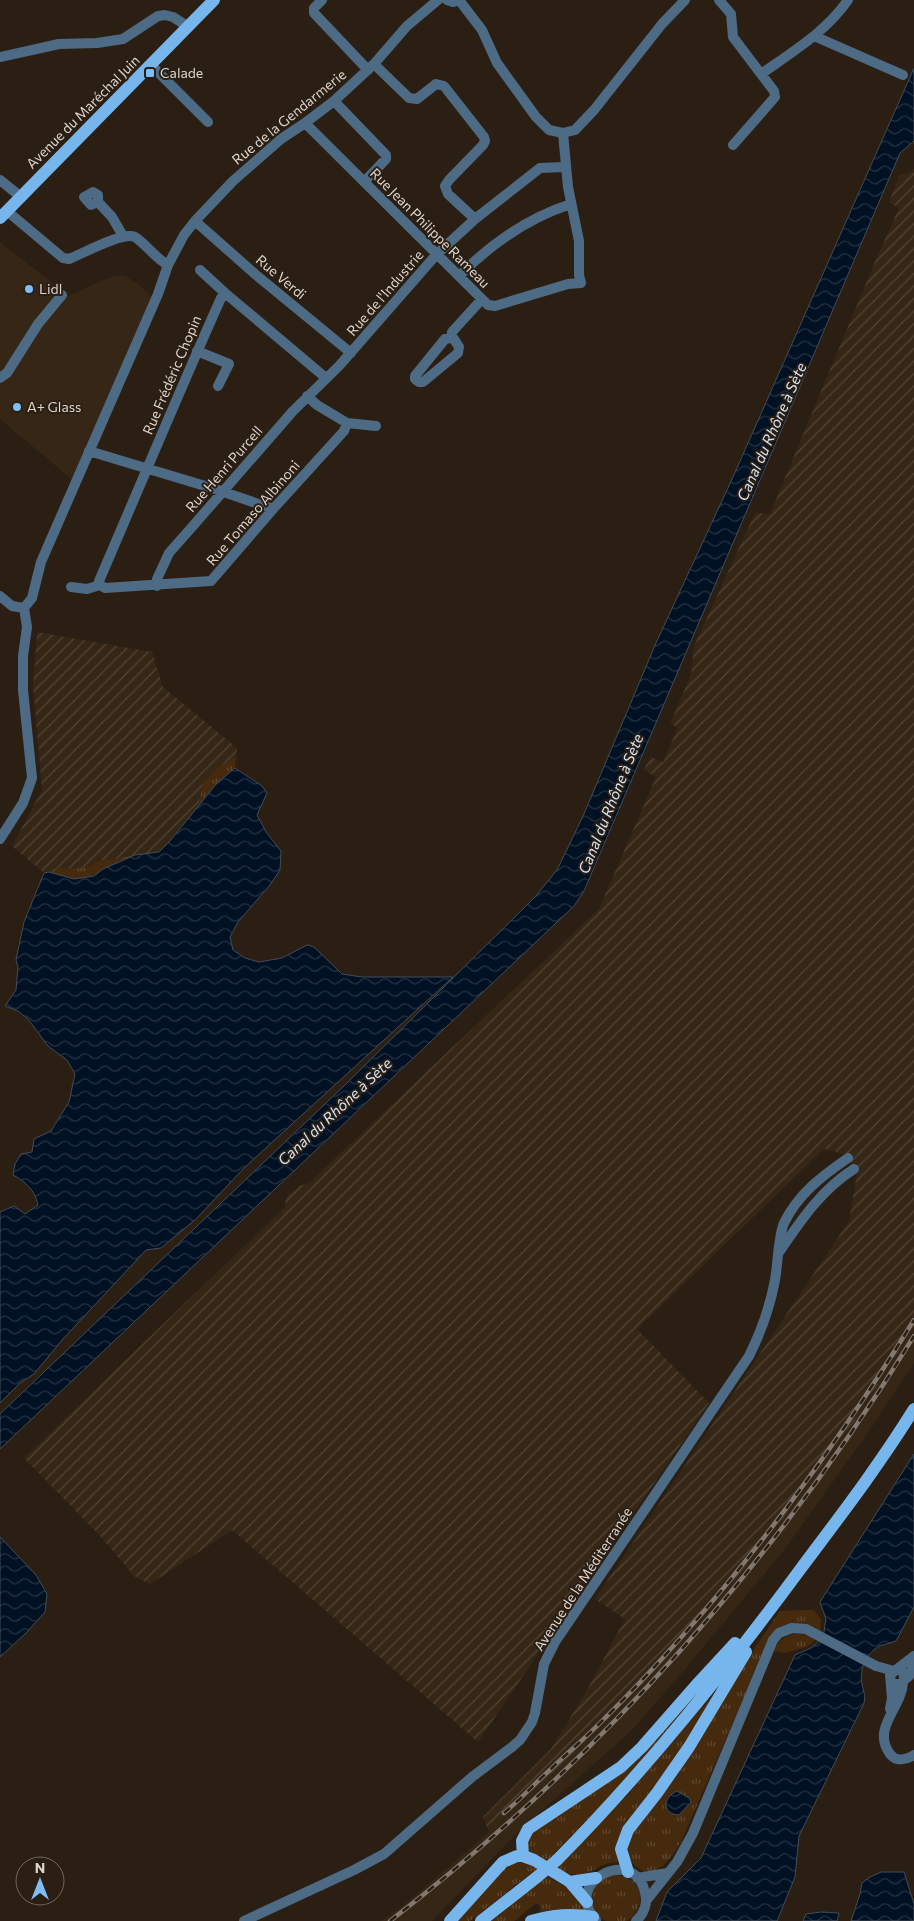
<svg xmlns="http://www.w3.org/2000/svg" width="914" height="1921" font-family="Commissioner,sans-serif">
<defs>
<pattern id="industrial-furrows" width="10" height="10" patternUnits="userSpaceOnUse" patternTransform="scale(1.25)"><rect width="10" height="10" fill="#362616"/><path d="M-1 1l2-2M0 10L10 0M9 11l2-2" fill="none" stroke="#524537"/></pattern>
<pattern id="grass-tufts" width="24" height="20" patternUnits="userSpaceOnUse" patternTransform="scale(1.25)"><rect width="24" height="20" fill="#462a0e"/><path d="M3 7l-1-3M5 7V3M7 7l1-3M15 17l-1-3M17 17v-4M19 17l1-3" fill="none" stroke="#604830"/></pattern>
<pattern id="water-waves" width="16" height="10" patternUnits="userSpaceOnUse" patternTransform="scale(1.25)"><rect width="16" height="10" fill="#001124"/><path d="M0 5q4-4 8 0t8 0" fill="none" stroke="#253343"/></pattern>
</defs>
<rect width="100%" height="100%" fill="#2b1f14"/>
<!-- built -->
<path fill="#362616" d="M 0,242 L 69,296 L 101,281 L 116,276 L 125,276 L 137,283 L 152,297 L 75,482 L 0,419 Z
M 914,1327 L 914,1363 L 876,1421 L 785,1549 L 681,1674 L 632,1730 L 517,1833 L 432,1921 L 381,1921 L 404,1905 L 489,1832 L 568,1758 L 638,1689 L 706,1615 L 770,1536 L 856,1419 Z"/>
<!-- industrial -->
<path fill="url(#industrial-furrows)" d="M 914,168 L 914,1327 L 856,1419 L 770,1536 L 706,1615 L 638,1689 L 568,1758 L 489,1832 L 483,1817 L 552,1748 L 587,1690 L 625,1619 L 595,1599 L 849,1221 L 857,1173 L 846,1154 L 824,1149 L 637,1329 L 709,1403 L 478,1742 L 232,1530 L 150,1584 L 134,1576 L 101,1537 L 24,1458 L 285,1207 L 286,1197 L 299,1186 L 309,1183 L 599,909 L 656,777 L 644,770 L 650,757 L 663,762 L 678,727 L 670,724 L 691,674 L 694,646 L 755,513 L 770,514 L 874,264 L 899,208 L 889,202 L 899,176 L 912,171 Z
M 37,632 L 152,652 L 163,687 L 237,748 L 236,757 L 219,767 L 203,784 L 198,808 L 170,842 L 159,852 L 110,860 L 100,860 L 87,868 L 53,869 L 49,872 L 44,873 L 12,846 L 42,790 L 33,685 Z"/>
<!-- grass -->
<path fill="url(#grass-tufts)" d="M 236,757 L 235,768 L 217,783 L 198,808 L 203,784 L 219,767 Z
M 135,855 C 117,863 94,878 76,879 C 68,879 57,875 49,873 L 53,869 L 87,868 L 100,860 L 110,860 Z
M 802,1610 L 814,1610 L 821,1620 L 820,1630 L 813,1642 L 806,1647 L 785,1653 L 773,1651 C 780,1638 792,1630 808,1636 L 812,1627 L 771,1635 L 681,1842 C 672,1856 665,1868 648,1873 C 631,1867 623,1853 631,1837 L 677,1776 L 754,1649 L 780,1611 Z
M 720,1668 L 618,1789 L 553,1854 L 561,1862 L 626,1797 L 717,1690 L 686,1745 L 620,1835 L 619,1862 C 607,1862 600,1866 590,1872 C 571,1883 545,1861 528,1852 L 527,1837 L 617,1775 Z
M 522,1861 L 533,1865 L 556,1882 L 569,1888 L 577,1895 L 583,1910 L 540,1915 L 540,1906 L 536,1903 L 514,1921 L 490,1921 L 544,1878 L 534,1871 L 470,1921 L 458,1921 L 503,1868 Z
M592 1899a24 24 0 1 1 48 0a24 24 0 1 1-48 0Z"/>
<!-- water -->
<path fill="url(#water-waves)" stroke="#424c57" d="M 914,68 L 914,141 L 900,153 L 584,891 L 574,906 L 0,1449 L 0,1414 L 348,1082 L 535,897 L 557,870 L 584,814 L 656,643 L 733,477 Z
M 235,768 L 262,786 L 267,793 L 257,815 L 266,832 L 281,851 L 280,870 L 270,885 L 238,922 L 230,937 L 233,950 L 245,958 L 259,962 L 282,958 L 307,945 L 314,947 L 342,974 L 362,977 L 453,977 L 245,1167 L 196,1219 L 161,1248 L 146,1250 L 63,1339 L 34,1374 L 20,1383 L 0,1403 L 0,1212 L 14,1206 L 25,1214 L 38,1205 C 35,1190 26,1182 13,1175 L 15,1164 L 21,1154 L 32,1152 L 34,1139 L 51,1131 L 69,1102 L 75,1074 L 67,1060 L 48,1046 L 28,1019 L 18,1011 L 5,1006 L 16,990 L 18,967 L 16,960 L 24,922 L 44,873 L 49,872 L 74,879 L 94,876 L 103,869 L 135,855 L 159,852 L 170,841 L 217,783 Z
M 914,1454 L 914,1607 L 896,1641 C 891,1643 885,1644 880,1646 C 866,1653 859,1669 862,1684 C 863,1691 866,1695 864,1703 L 799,1836 L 795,1877 L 777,1921 L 656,1921 L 667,1892 L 701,1858 L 795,1655 L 811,1648 L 823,1638 L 826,1619 L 820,1602 Z
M 0,1537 L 36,1575 L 47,1594 L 45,1612 L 26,1633 L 0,1657 Z
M 677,1791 L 689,1798 L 691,1802 L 679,1815 C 662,1814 662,1798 677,1791 Z
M 881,1872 L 904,1872 L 914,1904 L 914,1921 L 851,1921 L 860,1894 L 862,1883 L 870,1877 Z
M 821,1912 L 839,1913 L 837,1921 L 803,1921 L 806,1914 Z"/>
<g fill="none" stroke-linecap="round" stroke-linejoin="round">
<!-- minor -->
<path stroke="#4e6b86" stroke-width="10" d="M 322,0 L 314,8 L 314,13 L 368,70
M 447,0 L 453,2 L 458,0
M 459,0 L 482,30 L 497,63 L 536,117 L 549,130 L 563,133 L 575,130 L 594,110 L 662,24 L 685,0
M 719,0 L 731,14 L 733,37 L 761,74 C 792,52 826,32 848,0
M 814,36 L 903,75
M 0,57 L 59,44 L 97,43 L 123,39 L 158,16 L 165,15 L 173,17 L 187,26
M 374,64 L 409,98 L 417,99 L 436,84 L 444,86 L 484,137 L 485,141 L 483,145 L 449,180 L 445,186 L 448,194 L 475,219
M 151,65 L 208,122
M 334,101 L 386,155 L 386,159 L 364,182
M 305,123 L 488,305 L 495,306 L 568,284 L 581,283 L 579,275 L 579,241 L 568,187 L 563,133
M 733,145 L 775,97 L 774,91 L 761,74
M 0,180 L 21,197
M 98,202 L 91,205 L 84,197 L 93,192 L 98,195 L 98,202 L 112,217 L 123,236
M 7,211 L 63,258 L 69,259 C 82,254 123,231 135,237 C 147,245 155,258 168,265
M 195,221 L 255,274 L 351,353
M 200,270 L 225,293 L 326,378
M 459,276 C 491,244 527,218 571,204
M 225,293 L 221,298 C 179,392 140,486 99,581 L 100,585 L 105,588 L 211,581 L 273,509 L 344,431 L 347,423 L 317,405 L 307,396
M 451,338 L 454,339 L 459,347 L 458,353 L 423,382 L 419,382 L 415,379 L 415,376 L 445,339 L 451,338 L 452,332 L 482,299
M 197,351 L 229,364 L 218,386
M 0,378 L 7,373 L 38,324 L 62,295
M 347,423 L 376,426
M 89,451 L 215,489 L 273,509
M 157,586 L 157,579 L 169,553 L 192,527 L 293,411 L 339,366 L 436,255 L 475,219 L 540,168 L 565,167
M 71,587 L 87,589 L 100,585
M 0,596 L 12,606 L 24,608
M 0,839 L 23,803 L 32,778 L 23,690 L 23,656 L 27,627 L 24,608 L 32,598 L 41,562 L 158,294 L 168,265 L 184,235 L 195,221 L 233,181 L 281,139 L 305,123 L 334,101 L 374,64 L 407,26 L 438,0
M 780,1251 C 801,1220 822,1189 854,1169
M 896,1670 L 914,1656
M 904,1680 L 909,1676 L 914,1666
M 903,1682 C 902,1708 871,1728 890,1754 C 896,1762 906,1760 914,1755
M 890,1709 L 892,1698 L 890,1675 L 896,1670 L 900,1670 L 904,1673 L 904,1680 L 902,1684 L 895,1684 L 891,1682
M 637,1878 L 668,1873
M 646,1901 L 677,1862 L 693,1833 L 773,1640 L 779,1633 L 792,1628 L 806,1629 L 876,1666 L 894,1671
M 596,1920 C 560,1881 636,1845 645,1893 C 648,1903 644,1914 636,1921
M 244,1921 L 354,1870 L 384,1854 L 472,1777 L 512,1747 L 520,1740 L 532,1722 L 535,1713 L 544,1664 L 555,1642 L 749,1356 C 761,1332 770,1307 775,1280 C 778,1264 778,1237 784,1223 C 798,1194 822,1176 848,1158"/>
<!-- major -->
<path stroke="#77b5ed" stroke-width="12" d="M 0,218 L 214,0
M 523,1856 L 522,1841 L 528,1829 L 621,1767 L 642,1747 L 699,1682 L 735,1643
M 557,1860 C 647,1769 726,1670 802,1567 C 841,1515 880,1464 914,1409
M 628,1872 L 621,1849 L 628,1830 L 657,1793 L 689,1747 L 746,1652
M 570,1882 L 596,1878
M 450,1921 L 503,1862 L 517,1856 L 523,1856 L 534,1860 L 570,1882 L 587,1902
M 481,1921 L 537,1877
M 531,1921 C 553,1915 571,1913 593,1917"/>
<!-- rail casing -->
<g stroke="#82786f" stroke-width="4.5">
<path id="rail" d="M 504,1813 C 521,1799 535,1783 551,1769 C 566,1754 583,1740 598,1725 C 721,1604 824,1466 914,1320
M 390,1921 C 599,1760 776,1561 914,1336"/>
</g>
<!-- rail -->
<use href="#rail" stroke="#2b1f14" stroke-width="2.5" stroke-dasharray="8" stroke-linecap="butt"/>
<!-- major-bridge -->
<path stroke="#77b5ed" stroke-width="12" d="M 537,1877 L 557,1860"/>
</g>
<!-- markers -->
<g fill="#7dbef9" stroke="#2b1f14" stroke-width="2">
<rect x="145" y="68" width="10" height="10" rx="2.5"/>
<circle cx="29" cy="289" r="5"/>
<circle cx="17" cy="407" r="5"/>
</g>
<g text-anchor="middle" stroke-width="4" stroke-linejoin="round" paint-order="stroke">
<!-- poi labels -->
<g font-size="14" fill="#dcd4cd" stroke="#2b1f14" text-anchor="start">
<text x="160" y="78">Calade</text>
<text x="39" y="294">Lidl</text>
<text x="27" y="412">A+ Glass</text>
</g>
<!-- street labels -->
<g font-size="14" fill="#dcd4cd" stroke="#2b1f14">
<text transform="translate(83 112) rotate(-45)" y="5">Avenue du Maréchal Juin</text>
<text transform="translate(289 117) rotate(-39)" y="5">Rue de la Gendarmerie</text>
<text transform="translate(430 228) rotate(45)" y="5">Rue Jean Philippe Rameau</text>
<text transform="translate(281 277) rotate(40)" y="5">Rue Verdi</text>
<text transform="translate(385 293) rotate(-49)" y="5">Rue de l'Industrie</text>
<text transform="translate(172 375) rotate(-67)" y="5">Rue Frédéric Chopin</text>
<text transform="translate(224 469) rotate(-49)" y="5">Rue Henri Purcell</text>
<text transform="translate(253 513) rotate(-49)" y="5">Rue Tomaso Albinoni</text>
<text transform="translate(583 1579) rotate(-57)" y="5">Avenue de la Méditerranée</text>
</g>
<!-- water labels -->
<g font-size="15" font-style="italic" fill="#d4e6f7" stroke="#2b1f14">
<text transform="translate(772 432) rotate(-66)" y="5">Canal du Rhône à Sète</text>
<text transform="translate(611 804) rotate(-68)" y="5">Canal du Rhône à Sète</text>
<text transform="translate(335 1112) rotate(-43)" y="5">Canal du Rhône à Sète</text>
</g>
</g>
<!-- north arrow -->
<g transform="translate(40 1881)"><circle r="24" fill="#2b1f14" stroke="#72675e"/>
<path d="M0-4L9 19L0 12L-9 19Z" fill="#7dbef9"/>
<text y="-8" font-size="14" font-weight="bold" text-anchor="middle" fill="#dcd4cd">N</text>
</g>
</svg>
